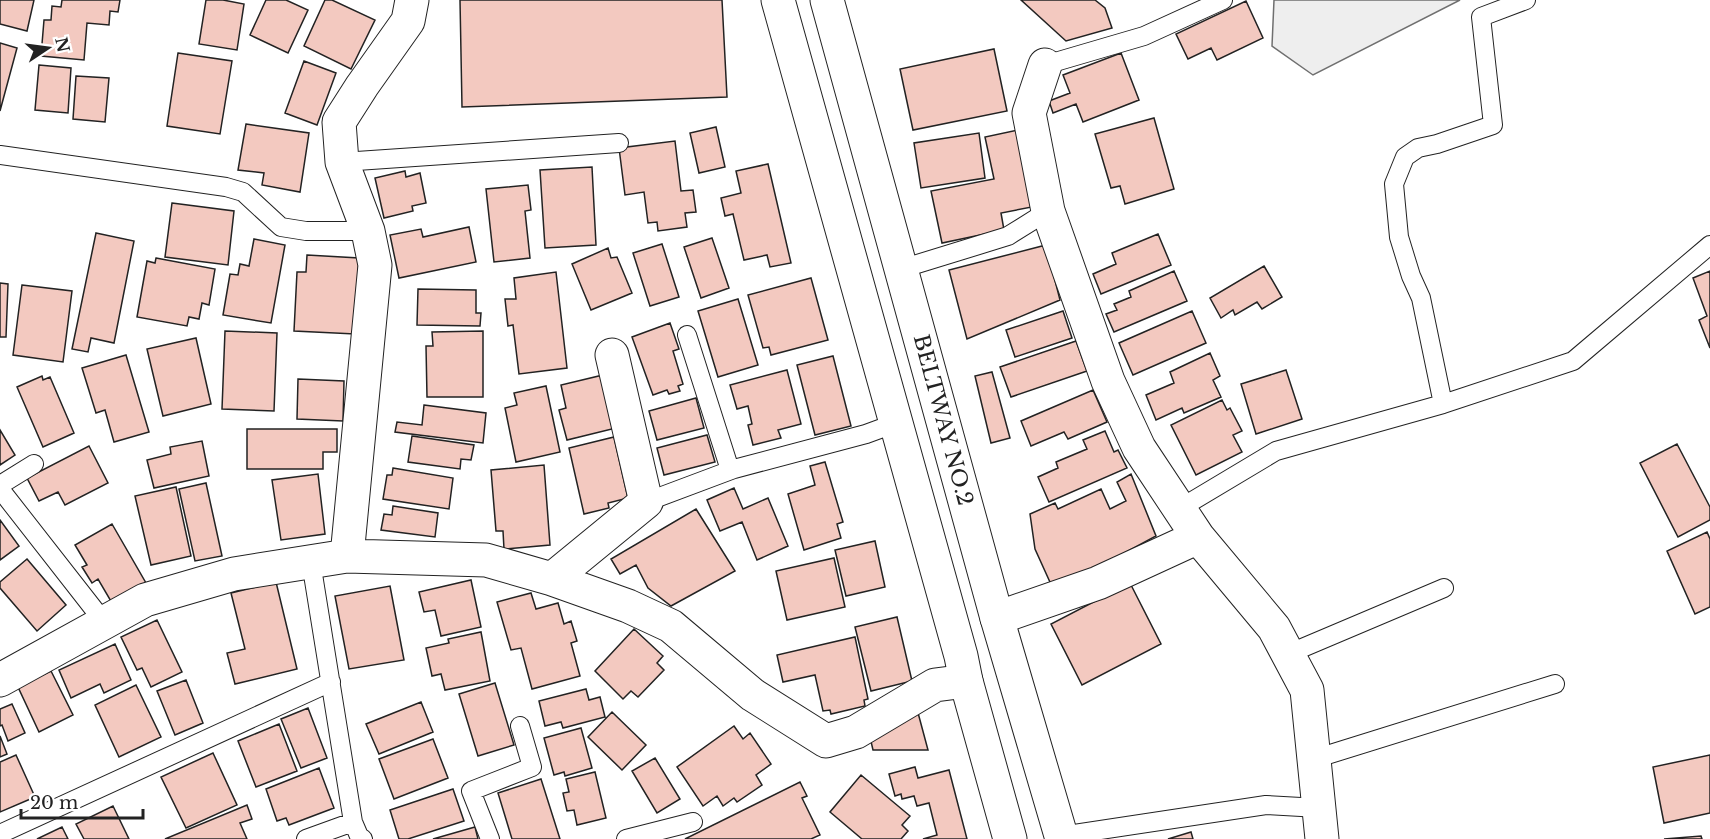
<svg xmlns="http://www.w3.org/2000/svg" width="1710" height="839" font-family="'Libre Baskerville',serif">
<rect width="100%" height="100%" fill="#fff"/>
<!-- green -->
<path fill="#eee" stroke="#6f6f6f" stroke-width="1.5" d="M 1274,0 L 1460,0 L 1313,75 L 1272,46 Z"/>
<!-- building -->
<path fill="#f3c9c0" stroke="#222" stroke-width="1.5" d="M 0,0 L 34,0 L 27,31 L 0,24 Z
M 62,0 L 120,0 L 118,12 L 110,11 L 109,25 L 87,23 L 84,60 L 41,56 L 44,20 L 51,20 L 52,6 L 61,7 Z
M 206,0 L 223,0 L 244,4 L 237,50 L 199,44 Z
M 266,0 L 286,0 L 308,10 L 288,53 L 250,35 Z
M 325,0 L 332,0 L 375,20 L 351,69 L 304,46 Z
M 460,0 L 722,0 L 727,97 L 462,107 Z
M 1021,0 L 1095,0 L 1105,8 L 1112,28 L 1066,41 Z
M 1246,1 L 1263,38 L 1217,60 L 1211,48 L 1188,59 L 1176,34 Z
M 0,43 L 17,48 L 0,111 Z
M 994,49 L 1007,111 L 913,130 L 900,69 Z
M 178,53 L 232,61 L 220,134 L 167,126 Z
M 1121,53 L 1139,100 L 1083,122 L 1076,104 L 1053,113 L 1049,101 L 1070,93 L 1063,75 Z
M 304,61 L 336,73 L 317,125 L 285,113 Z
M 39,65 L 71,68 L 68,113 L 35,110 Z
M 76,76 L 109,78 L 105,122 L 73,119 Z
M 1154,118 L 1174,189 L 1125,204 L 1120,186 L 1111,188 L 1095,134 Z
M 246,124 L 309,133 L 300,192 L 262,185 L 264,173 L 238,170 Z
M 716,127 L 725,167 L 699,173 L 690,133 Z
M 1023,129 L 1032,207 L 1001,213 L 1004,230 L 942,243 L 931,191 L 994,179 L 985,137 Z
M 979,133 L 985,178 L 921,188 L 914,143 Z
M 675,141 L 681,191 L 693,190 L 696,212 L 685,213 L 687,227 L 658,231 L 657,222 L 648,223 L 644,192 L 625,195 L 619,148 Z
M 768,164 L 791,263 L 770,267 L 767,255 L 744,260 L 733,214 L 725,216 L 721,198 L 741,193 L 736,171 Z
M 592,167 L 596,245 L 545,248 L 540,170 Z
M 405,171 L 406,177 L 420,173 L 426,203 L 412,206 L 413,211 L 384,218 L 375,178 Z
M 528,185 L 531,210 L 525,211 L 530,258 L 494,262 L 486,189 Z
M 172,203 L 234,211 L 228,265 L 165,257 Z
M 469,227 L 476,262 L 399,278 L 390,235 L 421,229 L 423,237 Z
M 96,233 L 134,241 L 114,343 L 91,338 L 88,352 L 72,349 Z
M 1158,234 L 1171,265 L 1101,294 L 1093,274 L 1116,264 L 1112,253 Z
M 712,238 L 729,288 L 701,298 L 684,247 Z
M 254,239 L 285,245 L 271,323 L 223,315 L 230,274 L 238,275 L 240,264 L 249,266 Z
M 662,244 L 679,297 L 650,306 L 633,253 Z
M 1046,245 L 1060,300 L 967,339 L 949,270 Z
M 608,248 L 611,258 L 617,257 L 632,293 L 591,310 L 572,264 Z
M 307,255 L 359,258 L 355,334 L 294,331 L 297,272 L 306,272 Z
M 156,258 L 215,269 L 209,305 L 202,303 L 199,319 L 189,317 L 187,326 L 137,317 L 147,261 L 155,263 Z
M 1264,266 L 1282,297 L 1262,309 L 1257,302 L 1235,315 L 1233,310 L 1221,318 L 1210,298 Z
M 1174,271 L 1187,301 L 1114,332 L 1106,314 L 1117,310 L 1114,304 L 1131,297 L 1129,291 Z
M 1710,271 L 1710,348 L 1699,320 L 1707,316 L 1693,278 Z
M 556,272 L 567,368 L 519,374 L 513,325 L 508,326 L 505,299 L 516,299 L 514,278 Z
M 811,278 L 828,340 L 771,355 L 769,347 L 763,348 L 748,295 Z
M 0,283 L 8,284 L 6,337 L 0,337 Z
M 22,285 L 72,291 L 63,362 L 13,355 Z
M 418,289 L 476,290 L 476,313 L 481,313 L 480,326 L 417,325 Z
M 738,299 L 758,365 L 718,377 L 698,311 Z
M 1063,311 L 1072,338 L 1015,357 L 1006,330 Z
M 1192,311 L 1206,343 L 1133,375 L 1119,343 Z
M 670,323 L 679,349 L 673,351 L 683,384 L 678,386 L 680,391 L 669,394 L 667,390 L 653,395 L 632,337 Z
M 225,331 L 277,333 L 274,411 L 222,409 Z
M 483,331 L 483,397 L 427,397 L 426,346 L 433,346 L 432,332 Z
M 196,338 L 211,404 L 163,416 L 147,349 Z
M 1076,341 L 1087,371 L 1011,397 L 1000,367 Z
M 1210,353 L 1220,376 L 1213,380 L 1221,397 L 1184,413 L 1182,408 L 1156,420 L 1146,395 L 1174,383 L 1170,372 Z
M 126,355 L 149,432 L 114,442 L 105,410 L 96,413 L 82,368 Z
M 833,356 L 851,426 L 815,435 L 797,365 Z
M 787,370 L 801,424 L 778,430 L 781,438 L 753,445 L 748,425 L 752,424 L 748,406 L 737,409 L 730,385 Z
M 1286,370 L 1302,419 L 1256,434 L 1241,384 Z
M 992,372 L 1010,438 L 991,443 L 975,376 Z
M 603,375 L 616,428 L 567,440 L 559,410 L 566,408 L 561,385 Z
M 42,376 L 43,380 L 50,377 L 74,433 L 43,447 L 17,387 Z
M 298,379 L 344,381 L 343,421 L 297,419 Z
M 546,386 L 560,452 L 516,462 L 505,408 L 517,405 L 514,393 Z
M 1093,390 L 1107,422 L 1068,439 L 1064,432 L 1031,446 L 1021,421 Z
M 696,398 L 704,428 L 657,440 L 649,411 Z
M 1222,400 L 1227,410 L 1230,408 L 1242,431 L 1233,435 L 1242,452 L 1196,475 L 1171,425 Z
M 424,405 L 486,413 L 483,443 L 395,432 L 397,422 L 422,425 Z
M 247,429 L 337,429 L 337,452 L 323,452 L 323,469 L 247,469 Z
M 0,430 L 15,455 L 0,465 Z
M 1105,431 L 1114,452 L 1118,450 L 1127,468 L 1049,502 L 1038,477 L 1058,468 L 1056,462 L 1087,449 L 1083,440 Z
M 707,435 L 715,462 L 664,475 L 657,448 Z
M 412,436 L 474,445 L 471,460 L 461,459 L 460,469 L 408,462 Z
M 614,437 L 628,498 L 608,503 L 609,508 L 584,514 L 569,448 Z
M 202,441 L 209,476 L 154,488 L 147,460 L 171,454 L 170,447 Z
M 1677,444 L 1710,507 L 1710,520 L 1678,537 L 1640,463 Z
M 89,446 L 108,483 L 65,505 L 58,492 L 39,501 L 27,478 Z
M 825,462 L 843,522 L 837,524 L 841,538 L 804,550 L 788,494 L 815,485 L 810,466 Z
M 544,465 L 550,545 L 504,549 L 503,531 L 496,531 L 491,470 Z
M 393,468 L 453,478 L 449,509 L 383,499 L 387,475 L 392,475 Z
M 318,474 L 325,534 L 281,540 L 272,480 Z
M 1131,474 L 1156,536 L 1054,591 L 1035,549 L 1030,514 L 1055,503 L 1058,509 L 1101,489 L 1110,509 L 1126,501 L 1117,482 Z
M 206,483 L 222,556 L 195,561 L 179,489 Z
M 176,487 L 191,556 L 151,565 L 135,496 Z
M 734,488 L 743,509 L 768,498 L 788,546 L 757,560 L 742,522 L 720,531 L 707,500 Z
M 393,506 L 438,513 L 435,537 L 381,530 L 384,514 L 392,515 Z
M 696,509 L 735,571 L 671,606 L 648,588 L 636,565 L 620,574 L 611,559 Z
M 0,520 L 19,546 L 0,560 Z
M 112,524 L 146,583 L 112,603 L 98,579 L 92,583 L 82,567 L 87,565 L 75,545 Z
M 1707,532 L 1710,539 L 1710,607 L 1695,614 L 1667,551 Z
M 875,541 L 885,587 L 846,596 L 835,550 Z
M 834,558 L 845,607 L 787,620 L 776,571 Z
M 27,559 L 66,605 L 37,631 L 0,588 L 0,582 Z
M 471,580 L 481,627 L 441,636 L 435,610 L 424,612 L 419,592 Z
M 276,582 L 297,669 L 235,684 L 227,653 L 245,649 L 231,593 Z
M 1130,583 L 1161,644 L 1082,685 L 1051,624 Z
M 390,586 L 404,660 L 349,669 L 335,596 Z
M 531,593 L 536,609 L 558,603 L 564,624 L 571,621 L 577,641 L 571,643 L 580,676 L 532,689 L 521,648 L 511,650 L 497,602 Z
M 897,617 L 912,681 L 871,691 L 855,627 Z
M 157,620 L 182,672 L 151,687 L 142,668 L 137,670 L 121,637 Z
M 634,629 L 663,656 L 657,663 L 664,670 L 638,697 L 631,691 L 623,699 L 595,671 Z
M 481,632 L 490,681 L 445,690 L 441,674 L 432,676 L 426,648 L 449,643 L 448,639 Z
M 855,637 L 868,699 L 864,700 L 865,706 L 831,714 L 830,710 L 823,711 L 815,675 L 783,682 L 777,655 Z
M 115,644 L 131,680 L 104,693 L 100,684 L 71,698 L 59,670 Z
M 51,671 L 73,715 L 39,732 L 18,687 Z
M 186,680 L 203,723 L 175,735 L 157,691 Z
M 495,683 L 514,745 L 478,756 L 459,694 Z
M 136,685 L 161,737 L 119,757 L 95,705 Z
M 586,689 L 589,700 L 600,697 L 605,717 L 563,728 L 561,722 L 545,726 L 539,701 Z
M 421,702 L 433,732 L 379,754 L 366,724 Z
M 12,704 L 25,733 L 8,741 L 2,725 L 0,726 L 0,709 Z
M 308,708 L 327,758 L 301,768 L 281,719 Z
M 917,709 L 928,750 L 873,750 L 869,733 Z
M 612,712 L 646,745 L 622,770 L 588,737 Z
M 279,724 L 297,771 L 256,787 L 238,741 Z
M 734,726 L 743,739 L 750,733 L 771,764 L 756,775 L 762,785 L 737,802 L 734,798 L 723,806 L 717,796 L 703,806 L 677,767 Z
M 581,728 L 592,768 L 565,776 L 564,772 L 554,775 L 544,738 Z
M 0,736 L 7,754 L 0,757 Z
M 433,739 L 448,778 L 394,799 L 379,759 Z
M 213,753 L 237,805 L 186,828 L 161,777 Z
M 16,755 L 35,797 L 0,812 L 0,762 Z
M 1710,755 L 1710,813 L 1664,823 L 1653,767 Z
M 655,758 L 680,799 L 657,813 L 632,771 Z
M 915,767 L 918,778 L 949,770 L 967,839 L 923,839 L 937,835 L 929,803 L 917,806 L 914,796 L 902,799 L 901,794 L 895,796 L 889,774 Z
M 319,768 L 334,808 L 289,825 L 286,818 L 277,821 L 266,789 Z
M 595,772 L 606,818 L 577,825 L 574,810 L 567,811 L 563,793 L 569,792 L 566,779 Z
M 861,775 L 910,816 L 902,825 L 908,831 L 901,839 L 862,839 L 830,812 Z
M 541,779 L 560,839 L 512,839 L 498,793 Z
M 800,782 L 807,796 L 802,798 L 820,835 L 811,839 L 685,839 Z
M 453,789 L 464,821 L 408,839 L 399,839 L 390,810 Z
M 247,805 L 252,819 L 240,823 L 247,839 L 165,839 Z
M 113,806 L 129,839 L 84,839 L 76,824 Z
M 62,827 L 68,839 L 37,839 Z
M 475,827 L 478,839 L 433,839 Z
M 1191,832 L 1193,839 L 1168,839 Z
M 1701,836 L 1702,839 L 1664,839 Z"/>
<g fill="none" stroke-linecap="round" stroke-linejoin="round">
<!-- lane casing -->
<g stroke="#222" stroke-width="20">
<path id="lane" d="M 1045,65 L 1144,36 L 1223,0
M 0,155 L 226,187 L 243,192 L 281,227 L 306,231 L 368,231
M 342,162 L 619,143
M 901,269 L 1008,236 L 1048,211
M 687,335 L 730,470
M 1443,404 L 1421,298 L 1411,276 L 1399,237 L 1394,184 L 1405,157 L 1418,148 L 1437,144 L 1493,125 L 1481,17 L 1526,0
M 0,485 L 34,464
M 0,489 L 104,622
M 646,502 L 734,469 L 866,434 L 896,423
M 1179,509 L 1276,451 L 1443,404 L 1573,361 L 1710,245
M 311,562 L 353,822 L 359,836 L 363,839
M 1288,654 L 1444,588
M 1314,759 L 1555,684
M 0,834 L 331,682
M 1061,836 L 1266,805 L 1319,808
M 306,839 L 353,822
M 490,839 L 471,791 L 532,767 L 520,726
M 626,839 L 693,822"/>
</g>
<!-- street casing -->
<g stroke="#222" stroke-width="35">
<path id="street" d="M 1045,65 L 1029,113 L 1048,211 L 1108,381 L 1139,448 L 1198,537 L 1274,628 L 1307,690 L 1322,839
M 347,556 L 375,265 L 368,231 L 342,162 L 339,122 L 362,86 L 408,21 L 412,0
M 552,579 L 646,502 L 612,355
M 997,618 L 1098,583 L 1198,537
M 0,680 L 145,600 L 234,574 L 347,556 L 486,560 L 552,579 L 628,606 L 671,626 L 753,695 L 826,741 L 856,732 L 935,685 L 966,681"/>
</g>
<!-- primary casing -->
<g stroke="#222" stroke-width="35">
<path id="primary" d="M 778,0 L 961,656 L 966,681 L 1010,839
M 827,0 L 997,618 L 1062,839"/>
</g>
<!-- lane -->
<use href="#lane" stroke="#fff" stroke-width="18"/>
<!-- street -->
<use href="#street" stroke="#fff" stroke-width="33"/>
<!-- primary -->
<use href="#primary" stroke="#fff" stroke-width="33"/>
</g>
<g text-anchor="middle" stroke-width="4.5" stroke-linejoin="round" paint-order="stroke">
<!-- street labels -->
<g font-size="21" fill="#222" stroke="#fff">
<text transform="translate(943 420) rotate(75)" y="7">BELTWAY NO.2</text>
</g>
</g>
<!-- north arrow -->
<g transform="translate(48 48) rotate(77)" stroke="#ffffff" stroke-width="4.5" paint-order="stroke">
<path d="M0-4.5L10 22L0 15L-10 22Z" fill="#222222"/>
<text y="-9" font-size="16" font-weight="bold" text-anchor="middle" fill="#222222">N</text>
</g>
<!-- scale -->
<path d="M21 809v9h122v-9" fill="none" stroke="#222222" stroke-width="3"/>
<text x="30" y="809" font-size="18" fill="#222222" stroke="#ffffff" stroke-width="4.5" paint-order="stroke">20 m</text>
</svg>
